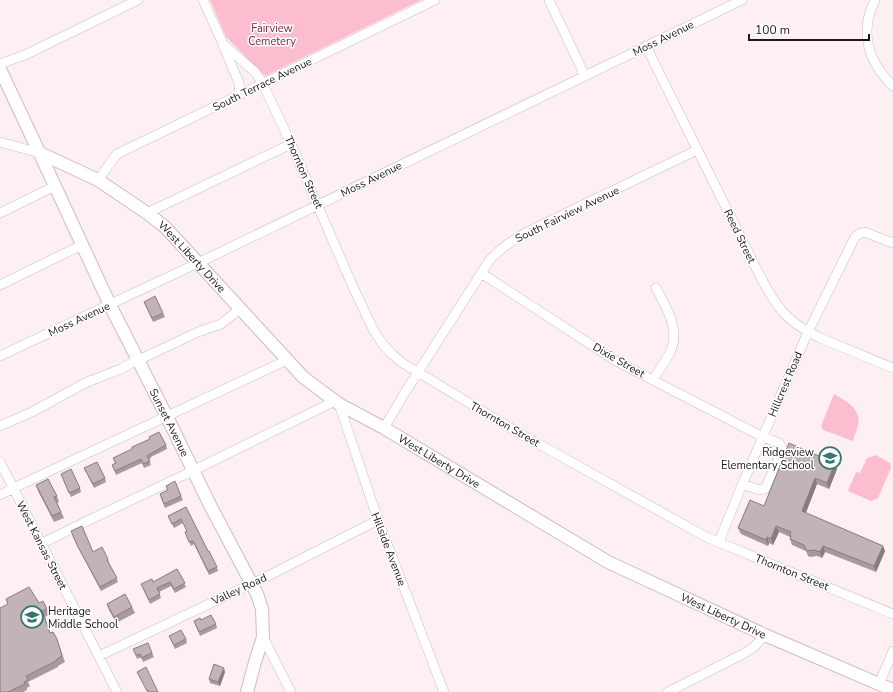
<svg xmlns="http://www.w3.org/2000/svg" width="893" height="692" font-family="'Nunito Sans',sans-serif">
<rect width="100%" height="100%" fill="#feeff3"/>
<!-- green -->
<path fill="#fcbdce" d="M 210,0 L 421,0 L 265,76 L 226,37 Z
M 834,394 C 846,401 862,409 858,425 C 857,430 854,436 853,441 L 823,430 L 821,426 Z
M 876,455 L 890,463 L 891,468 L 878,498 L 871,501 L 848,491 L 856,472 L 860,473 L 867,458 Z"/>
<g fill="none" stroke-linecap="round" stroke-linejoin="round">
<!-- minor casing -->
<g stroke="#ccbdc0" stroke-width="10">
<path id="minor" d="M 203,0 L 223,44 L 255,72 L 263,84 L 291,144 L 353,287 L 374,331 L 384,346 L 392,354 L 401,362 L 519,433 L 706,537 L 893,614
M 549,0 L 585,76
M 875,0 C 859,32 868,62 893,86
M 223,45 L 239,83 L 240,95
M 646,46 L 759,274 C 775,305 785,321 818,337 L 893,368
M 0,64 L 27,54 L 138,0
M 0,142 L 40,153
M 98,180 L 117,154 L 435,0
M 0,213 L 55,186
M 147,213 L 291,144
M 481,273 L 616,361 L 763,437 L 779,443 L 783,449 L 765,489 L 759,490 L 743,484
M 0,285 L 82,245
M 0,356 L 198,263 L 742,0
M 653,380 C 658,371 667,360 671,350 C 680,329 666,307 656,288
M 339,404 L 378,520 L 444,692
M 0,426 L 32,412 L 87,382 L 121,369 L 137,360 L 145,357 L 198,332 L 221,324 L 240,309
M 384,428 L 404,394 L 489,261 C 500,248 512,241 527,232 L 697,150
M 0,462 L 117,692
M 0,495 L 22,484 L 287,360
M 719,542 L 739,492 L 808,332 L 855,237 L 859,234 L 864,232 L 893,243
M 41,543 L 51,539 L 85,522 L 178,478 L 335,401
M 263,637 L 291,692
M 99,656 L 266,577 L 378,520
M 879,684 L 893,651
M 668,692 L 743,654 L 754,647 L 765,635"/>
</g>
<!-- major casing -->
<g stroke="#ccbdc0" stroke-width="14">
<g id="major">
<path id="s1" d="M 0,69 L 55,186 L 110,305 L 170,423 L 210,505 L 257,594 L 262,609 L 263,637 L 255,662 L 247,692"/>
<path id="s2" d="M 40,153 L 98,180 L 147,213 L 165,227 L 303,377 L 339,404 L 384,428 L 608,562 L 765,635 L 893,690"/>
</g>
</g>
<!-- minor -->
<use href="#minor" stroke="#fff" stroke-width="9"/>
<!-- major -->
<use href="#major" stroke="#fff" stroke-width="12"/>
</g>
<!-- wall -->
<path fill="#a69a9d" d="M 144,302 L 163,313 L 165,317 L 153,322 Z
M 789,443 L 837,469 L 829,489 L 817,484 L 806,513 L 883,546 L 885,551 L 876,572 L 825,552 L 822,558 L 817,556 L 810,557 L 808,556 L 806,551 L 792,545 L 790,539 L 790,537 L 779,532 L 773,545 L 769,543 L 768,546 L 741,534 L 738,528 L 764,506 Z
M 166,445 L 167,449 L 151,457 L 151,458 L 149,459 L 151,465 L 144,468 L 142,463 L 116,475 L 112,465 L 115,463 L 113,458 Z
M 84,468 L 105,478 L 106,482 L 94,488 Z
M 61,474 L 80,488 L 81,492 L 71,497 Z
M 36,485 L 57,496 L 59,502 L 57,503 L 64,518 L 54,522 L 38,491 Z
M 166,486 L 181,496 L 183,500 L 165,508 L 161,498 L 168,490 Z
M 186,507 L 208,551 L 217,567 L 218,571 L 209,575 L 194,544 L 191,546 L 185,532 L 187,531 L 183,523 L 174,528 L 168,516 Z
M 72,535 L 93,552 L 108,559 L 109,563 L 118,582 L 101,591 L 80,551 Z
M 177,569 L 186,587 L 175,593 L 171,586 L 159,592 L 161,598 L 150,604 L 141,584 L 153,582 Z
M 6,599 L 39,603 L 47,609 L 49,615 L 45,617 L 50,633 L 59,645 L 65,662 L 58,666 L 58,667 L 28,682 L 30,686 L 27,688 L 27,690 L 23,692 L 0,692 L 8,604 Z
M 107,604 L 132,607 L 135,613 L 116,623 L 109,610 Z
M 201,620 L 216,624 L 217,628 L 200,636 L 194,621 Z
M 169,636 L 186,639 L 187,643 L 175,649 Z
M 133,649 L 152,653 L 154,657 L 143,662 L 141,657 L 137,659 Z
M 225,672 L 220,686 L 210,683 L 209,679 Z"/>
<!-- shaded-wall -->
<path fill="#877d7f" d="M 835,463 L 837,469 L 829,489 L 827,483 Z
M 815,478 L 817,484 L 804,517 L 802,511 Z
M 776,526 L 779,532 L 773,545 L 771,539 Z
M 767,537 L 769,543 L 768,546 L 766,540 Z
M 823,546 L 825,552 L 822,558 L 820,552 Z
M 883,546 L 885,551 L 876,572 L 874,566 Z
M 224,668 L 225,672 L 220,686 L 218,682 Z"/>
<!-- building -->
<path fill="#c1b3b6" stroke="#877d7f" d="M 155,296 L 163,313 L 152,318 L 144,302 Z
M 159,432 L 166,445 L 150,454 L 147,456 L 150,461 L 143,464 L 141,459 L 115,471 L 112,465 L 116,463 L 113,458 L 132,449 L 132,447 L 150,439 L 149,437 Z
M 789,443 L 835,463 L 827,483 L 815,478 L 802,511 L 883,546 L 874,566 L 823,546 L 820,552 L 814,550 L 807,551 L 806,550 L 804,545 L 790,539 L 791,536 L 790,535 L 791,532 L 776,526 L 771,539 L 767,537 L 766,540 L 738,528 L 750,500 L 764,506 Z
M 97,462 L 105,478 L 93,484 L 84,468 Z
M 71,469 L 80,488 L 69,493 L 61,474 Z
M 48,479 L 57,496 L 54,497 L 61,512 L 52,516 L 36,485 Z
M 175,481 L 181,496 L 164,504 L 160,494 L 168,490 L 166,486 Z
M 186,507 L 208,551 L 209,551 L 217,567 L 208,571 L 193,541 L 189,542 L 185,532 L 187,531 L 181,519 L 172,524 L 168,516 Z
M 82,526 L 93,552 L 102,547 L 108,559 L 107,560 L 117,578 L 100,587 L 78,547 L 71,531 Z
M 177,569 L 185,583 L 174,589 L 170,582 L 157,588 L 160,594 L 149,600 L 141,584 L 152,579 L 153,582 Z
M 29,587 L 39,603 L 43,601 L 47,609 L 42,611 L 50,633 L 53,632 L 57,639 L 62,656 L 56,660 L 56,661 L 26,676 L 28,680 L 24,682 L 25,684 L 8,692 L 0,692 L 0,608 L 8,604 L 6,599 Z
M 125,594 L 132,607 L 114,617 L 107,604 Z
M 211,615 L 216,624 L 199,632 L 194,621 L 200,618 L 201,620 Z
M 181,630 L 186,639 L 174,645 L 169,636 Z
M 148,643 L 152,653 L 141,658 L 140,654 L 136,655 L 133,649 Z
M 214,664 L 224,668 L 218,682 L 209,679 Z
M 146,667 L 158,692 L 148,692 L 148,690 L 147,691 L 137,672 Z"/>
<!-- icons -->
<defs>
<g id="school-ring" transform="scale(1.15)"><circle r="9.5" fill="#fff" stroke="#33786c" stroke-width="1.5"/><path d="M0-5L7-2L0 1L-7-2ZM-4 1L0 2.5L4 1V4Q0 6-4 4Z" fill="#33786c"/></g>
</defs>
<g fill-rule="evenodd">
<use href="#school-ring" x="830" y="458"/>
<use href="#school-ring" x="32" y="617"/>
</g>
<g text-anchor="middle" stroke-width="3" stroke-linejoin="round" paint-order="stroke">
<!-- park labels -->
<g font-size="11" fill="#7e2447" stroke="#fff">
<text x="272" y="32">Fairview<tspan x="272" dy="13">Cemetery</tspan></text>
</g>
<!-- street labels -->
<g font-size="11" fill="#1c1718" stroke="#fff">
<text transform="translate(663 38) rotate(-26)" y="4">Moss Avenue</text>
<text transform="translate(262 84) rotate(-26)" y="4">South Terrace Avenue</text>
<text transform="translate(304 172) rotate(66)" y="4">Thornton Street</text>
<text transform="translate(371 179) rotate(-26)" y="4">Moss Avenue</text>
<text transform="translate(567 214) rotate(-26)" y="4">South Fairview Avenue</text>
<text transform="translate(740 236) rotate(64)" y="4">Reed Street</text>
<text dy="4" stroke="none"><textPath href="#s2" startOffset="186">West Liberty Drive</textPath></text>
<text transform="translate(79 319) rotate(-25)" y="4">Moss Avenue</text>
<text transform="translate(619 360) rotate(30)" y="4">Dixie Street</text>
<text transform="translate(785 384) rotate(-67)" y="4">Hillcrest Road</text>
<text dy="4" stroke="none"><textPath href="#s1" startOffset="392">Sunset Avenue</textPath></text>
<text transform="translate(505 424) rotate(30)" y="4">Thornton Street</text>
<text dy="4" stroke="none"><textPath href="#s2" startOffset="510">West Liberty Drive</textPath></text>
<text transform="translate(42 545) rotate(63)" y="4">West Kansas Street</text>
<text transform="translate(389 549) rotate(69)" y="4">Hillside Avenue</text>
<text transform="translate(792 572) rotate(22)" y="4">Thornton Street</text>
<text transform="translate(239 589) rotate(-25)" y="4">Valley Road</text>
<text dy="4" stroke="none"><textPath href="#s2" startOffset="834">West Liberty Drive</textPath></text>
</g>
<!-- poi labels -->
<g font-size="11" fill="#1c1718" stroke="#fff" text-anchor="end">
<text x="814" y="456">Ridgeview<tspan x="814" dy="13">Elementary School</tspan></text>
<text x="48" y="615" text-anchor="start">Heritage<tspan x="48" dy="13">Middle School</tspan></text>
</g>
</g>
<!-- scale -->
<path d="M749 34v6h120v-6" fill="none" stroke="#1c1718" stroke-width="2"/>
<text x="755" y="34" font-size="12" fill="#1c1718" stroke="#ffffff" stroke-width="3" paint-order="stroke">100 m</text>
</svg>
